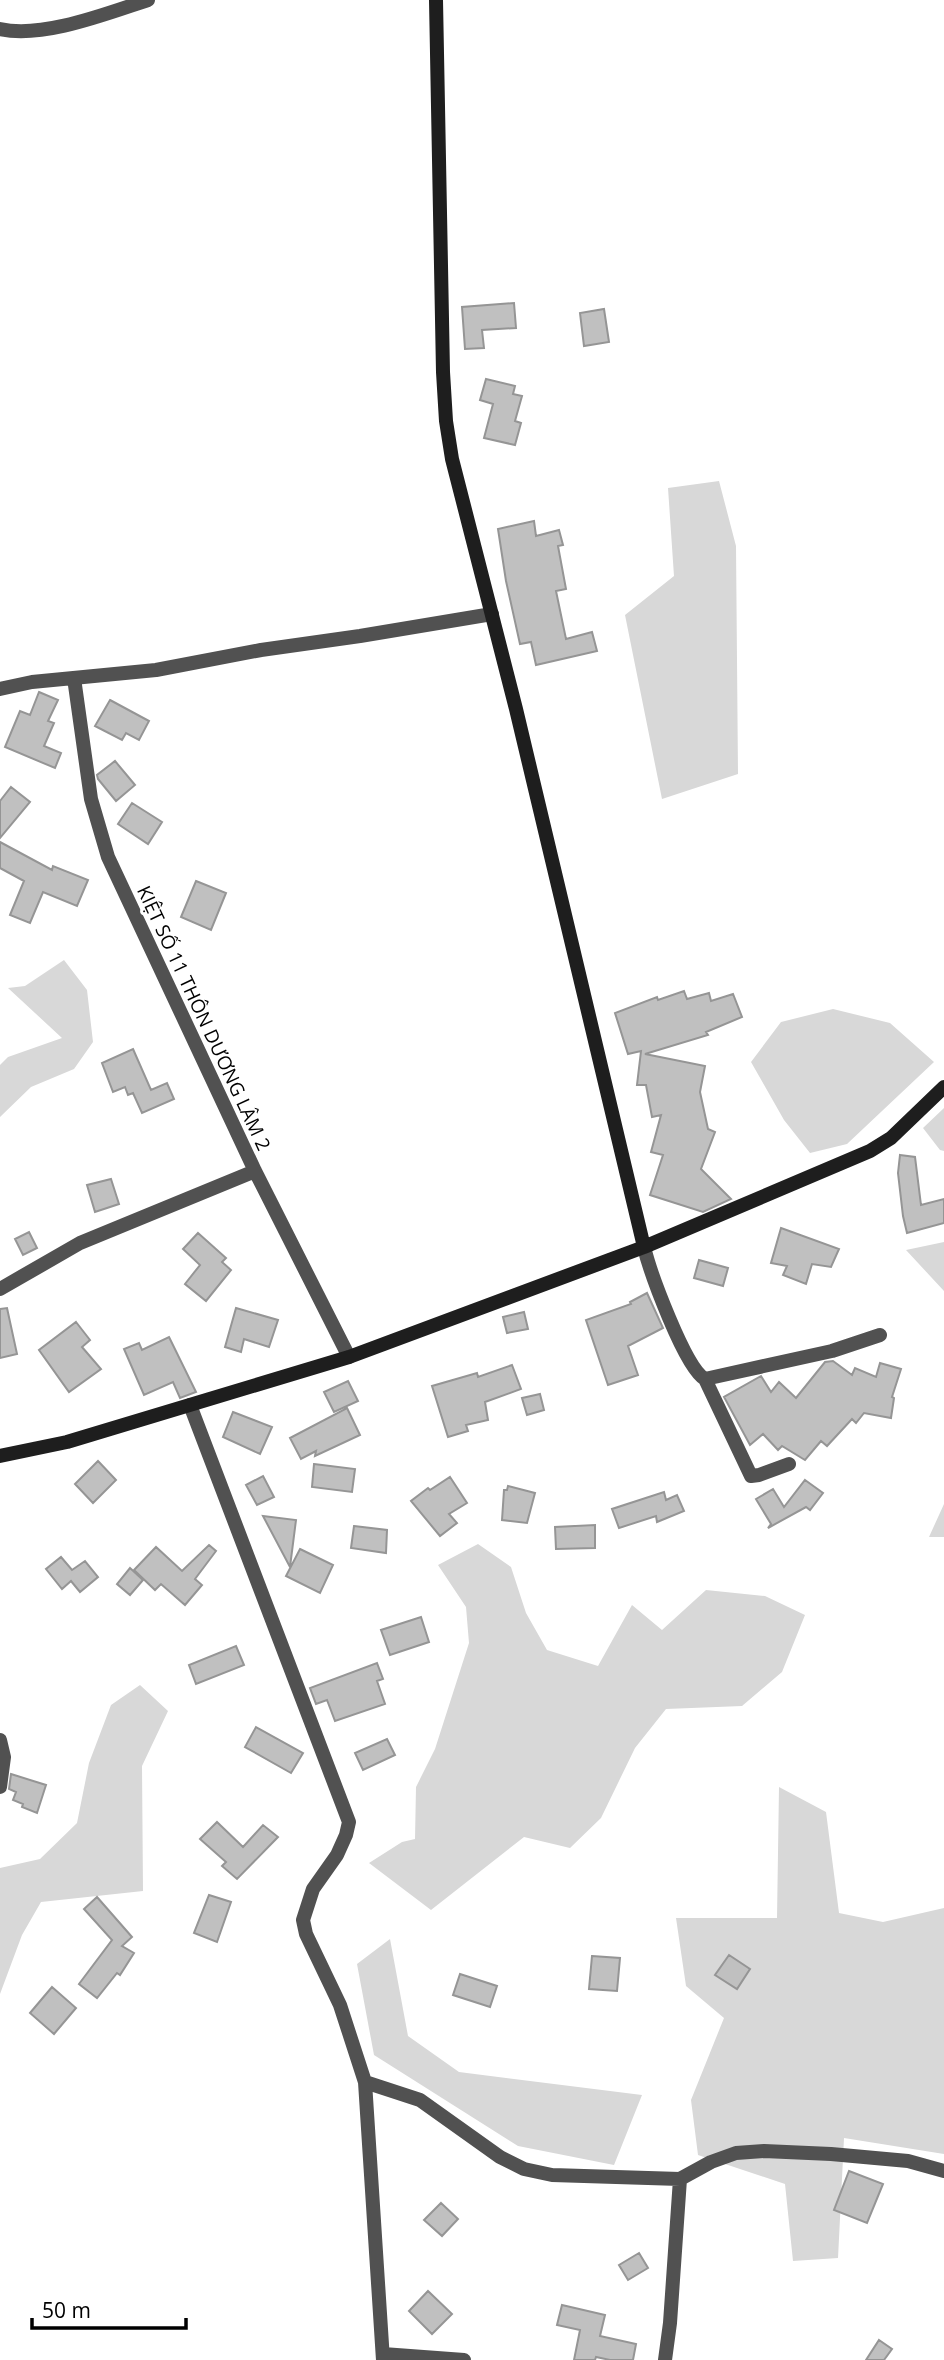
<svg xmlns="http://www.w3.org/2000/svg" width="944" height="2360" font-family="'Open Sans',sans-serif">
<rect width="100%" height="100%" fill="#fff"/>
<!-- green -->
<path fill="#d8d8d8" d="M 719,481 L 736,546 L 738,774 L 662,799 L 625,615 L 674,576 L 668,488 Z
M 64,960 L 87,990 L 93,1042 L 74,1069 L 31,1087 L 0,1117 L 0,1065 L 8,1057 L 62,1038 L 8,988 L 25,986 Z
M 833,1009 L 890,1023 L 934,1062 L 847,1144 L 810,1153 L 784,1120 L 751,1062 L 781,1022 Z
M 944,1108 L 944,1151 L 940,1150 L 923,1128 Z
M 944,1242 L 944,1291 L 906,1250 Z
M 944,1504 L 944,1537 L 929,1537 Z
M 478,1544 L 511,1567 L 526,1613 L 547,1650 L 598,1666 L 632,1605 L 662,1630 L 706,1590 L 765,1596 L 805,1615 L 782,1672 L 742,1706 L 666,1709 L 635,1748 L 601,1818 L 570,1848 L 524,1837 L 431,1910 L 369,1863 L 402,1842 L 415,1839 L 416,1787 L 435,1749 L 469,1643 L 466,1607 L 438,1565 Z
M 140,1685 L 168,1711 L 142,1766 L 143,1891 L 41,1902 L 22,1935 L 0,1994 L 0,1868 L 40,1859 L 77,1823 L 89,1763 L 111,1705 Z
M 779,1787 L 826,1812 L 839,1913 L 883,1922 L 944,1908 L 944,2154 L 844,2138 L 838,2258 L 793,2261 L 785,2184 L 698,2155 L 691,2100 L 724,2018 L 686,1986 L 676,1918 L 777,1918 Z
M 390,1939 L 408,2036 L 459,2072 L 642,2095 L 614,2165 L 518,2146 L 374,2055 L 357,1964 Z"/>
<!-- building -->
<path fill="#c0c0c0" stroke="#959595" stroke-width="2" d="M 514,303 L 516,328 L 482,330 L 484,348 L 465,349 L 462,307 Z
M 604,309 L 609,342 L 584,346 L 580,313 Z
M 486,379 L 515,386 L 513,394 L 522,396 L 515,421 L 521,423 L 515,445 L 484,438 L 493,404 L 480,400 Z
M 534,521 L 536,536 L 559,530 L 563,545 L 558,546 L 566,589 L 556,591 L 566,639 L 592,632 L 597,651 L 536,665 L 531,642 L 520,644 L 506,581 L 498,529 Z
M 39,692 L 58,700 L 48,721 L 54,723 L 44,746 L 61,753 L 55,768 L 5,747 L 20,711 L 30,715 Z
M 110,700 L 149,721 L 139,740 L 126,733 L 122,740 L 95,726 Z
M 115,761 L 135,785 L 116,801 L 98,779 L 97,775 Z
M 11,787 L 30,802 L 0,838 L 0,801 Z
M 132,803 L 162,822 L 148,844 L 118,824 Z
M 0,842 L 52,870 L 53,866 L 88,880 L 77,906 L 43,892 L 30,923 L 10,915 L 24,881 L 0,868 Z
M 196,881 L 226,893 L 211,930 L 181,917 Z
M 684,991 L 687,999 L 709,993 L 711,1001 L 733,994 L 742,1017 L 706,1032 L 708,1035 L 645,1054 L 705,1066 L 700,1092 L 708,1129 L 715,1132 L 701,1169 L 731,1199 L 703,1212 L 650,1195 L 663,1155 L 651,1152 L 661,1115 L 652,1117 L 646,1085 L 637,1085 L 641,1051 L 628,1054 L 615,1013 L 657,997 L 658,1000 Z
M 133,1049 L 151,1090 L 167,1083 L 174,1099 L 142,1113 L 133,1093 L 128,1095 L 125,1087 L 113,1092 L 102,1063 Z
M 900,1155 L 915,1157 L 921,1205 L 944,1199 L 944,1223 L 907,1233 L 903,1216 L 898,1173 Z
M 111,1179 L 119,1204 L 95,1212 L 87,1185 Z
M 781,1228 L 839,1249 L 831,1267 L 812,1264 L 806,1284 L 783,1275 L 787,1266 L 771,1263 Z
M 29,1232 L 37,1248 L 23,1255 L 15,1239 Z
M 198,1233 L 226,1258 L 222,1262 L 231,1270 L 206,1301 L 185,1284 L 200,1265 L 183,1249 Z
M 699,1260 L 728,1268 L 723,1286 L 694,1278 Z
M 647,1293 L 663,1328 L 628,1346 L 638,1375 L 608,1385 L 586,1320 L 631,1304 L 630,1302 Z
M 7,1308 L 17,1354 L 0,1358 L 0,1309 Z
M 236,1308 L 278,1320 L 269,1347 L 244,1339 L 241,1352 L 225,1347 Z
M 524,1312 L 528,1329 L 507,1333 L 503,1317 Z
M 76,1322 L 90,1340 L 82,1347 L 101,1369 L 69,1392 L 39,1350 Z
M 169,1337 L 196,1392 L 180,1398 L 173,1382 L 144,1395 L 124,1349 L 139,1343 L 142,1350 Z
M 833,1361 L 852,1375 L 855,1368 L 876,1377 L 880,1363 L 901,1369 L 892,1397 L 894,1398 L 891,1418 L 864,1413 L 856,1423 L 852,1419 L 827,1446 L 821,1441 L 805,1460 L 782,1446 L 778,1450 L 763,1434 L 750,1445 L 724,1397 L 761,1376 L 771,1392 L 779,1382 L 796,1398 L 825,1362 Z
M 512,1365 L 521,1389 L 485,1402 L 488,1420 L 466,1425 L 468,1431 L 448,1437 L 432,1386 L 477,1373 L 478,1377 Z
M 348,1381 L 358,1401 L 334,1412 L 324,1392 Z
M 540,1394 L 544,1410 L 527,1415 L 522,1398 Z
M 347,1408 L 360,1435 L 315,1456 L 316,1451 L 301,1459 L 290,1438 Z
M 233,1412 L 272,1427 L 260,1454 L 223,1437 Z
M 98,1461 L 116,1480 L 93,1503 L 75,1484 Z
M 314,1464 L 355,1469 L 352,1492 L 312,1487 Z
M 263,1476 L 274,1497 L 257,1505 L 246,1485 Z
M 450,1477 L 467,1503 L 449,1514 L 457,1523 L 440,1536 L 411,1501 L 428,1488 L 430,1490 Z
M 805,1480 L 823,1493 L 810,1510 L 806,1507 L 768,1528 L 771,1524 L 756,1499 L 773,1489 L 784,1507 Z
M 508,1486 L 535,1493 L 527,1523 L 502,1520 L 504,1490 L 507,1490 Z
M 664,1492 L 666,1500 L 677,1495 L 684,1511 L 657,1522 L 656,1516 L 619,1528 L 612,1509 Z
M 263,1516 L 296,1520 L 290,1567 Z
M 595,1525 L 595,1548 L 556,1549 L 555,1527 Z
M 354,1526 L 387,1530 L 386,1553 L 351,1548 Z
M 209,1545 L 216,1551 L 195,1579 L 202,1585 L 185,1605 L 161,1584 L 155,1590 L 134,1570 L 156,1547 L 182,1571 Z
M 300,1549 L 333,1565 L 320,1593 L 286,1576 Z
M 61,1557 L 72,1570 L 85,1561 L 98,1577 L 80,1592 L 71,1581 L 62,1589 L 46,1569 Z
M 130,1568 L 143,1580 L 130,1595 L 117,1584 Z
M 421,1617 L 429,1642 L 390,1655 L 381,1630 Z
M 236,1646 L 244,1665 L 196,1684 L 189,1665 Z
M 377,1663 L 383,1679 L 377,1681 L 385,1704 L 335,1721 L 327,1700 L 316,1704 L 310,1688 Z
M 256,1727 L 303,1753 L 291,1773 L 245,1747 Z
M 387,1739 L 395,1755 L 363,1770 L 355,1753 Z
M 11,1774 L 46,1785 L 37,1813 L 22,1807 L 23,1804 L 13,1800 L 16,1792 L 9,1789 Z
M 217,1822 L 243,1847 L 263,1825 L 278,1837 L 237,1879 L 222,1866 L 226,1862 L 200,1839 Z
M 209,1895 L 231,1902 L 217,1942 L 194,1933 Z
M 97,1897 L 132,1937 L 122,1946 L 134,1953 L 120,1975 L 117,1973 L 97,1998 L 79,1984 L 112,1940 L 84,1909 Z
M 729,1955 L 750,1969 L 737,1989 L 715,1975 Z
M 592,1956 L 620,1958 L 617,1991 L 589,1989 Z
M 460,1974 L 497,1986 L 490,2007 L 453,1995 Z
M 52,1987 L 76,2008 L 54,2034 L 30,2013 Z
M 849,2171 L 883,2184 L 867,2223 L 834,2210 Z
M 441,2203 L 458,2219 L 442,2236 L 424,2220 Z
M 639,2253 L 648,2268 L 628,2280 L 619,2265 Z
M 428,2291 L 452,2314 L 432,2334 L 409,2311 Z
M 562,2305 L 605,2315 L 600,2336 L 636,2344 L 633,2360 L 610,2360 L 596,2357 L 595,2360 L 574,2360 L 580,2330 L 557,2325 Z
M 879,2340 L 892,2349 L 884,2360 L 866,2360 Z"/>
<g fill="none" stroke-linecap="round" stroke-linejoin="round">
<!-- street -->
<path stroke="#515151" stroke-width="14" d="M 0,29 C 42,39 108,13 148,0
M 74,678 L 91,799 L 108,857 L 255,1171 L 349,1357
M 0,689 L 32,682 L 156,670 L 261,650 L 360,636 L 492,614
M 644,1247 C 650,1272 685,1368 705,1379 L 832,1351 L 880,1335
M 0,1289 L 80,1243 L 255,1171
M 705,1379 L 751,1476 L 759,1475 L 789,1464
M 190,1405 L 349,1822 L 346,1835 L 337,1855 L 313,1889 L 303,1920 L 306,1934 L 340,2005 L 365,2082 L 383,2360
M 0,1740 L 4,1757 L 0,1787
M 365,2082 L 420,2100 L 500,2157 L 524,2169 L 552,2175 L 680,2179 L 711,2162 L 736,2153 L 764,2151 L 831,2154 L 908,2161 L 944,2171
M 383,2354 L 464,2360
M 665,2360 L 670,2323 L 680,2179"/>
<!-- secondary -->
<path stroke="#1e1e1e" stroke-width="14" d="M 436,0 L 443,372 L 446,421 L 452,459 L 516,709 L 644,1247
M 0,1456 L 67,1442 L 349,1357 L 644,1247 L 870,1151 L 891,1138 L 944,1087"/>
</g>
<g text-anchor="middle" stroke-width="6" stroke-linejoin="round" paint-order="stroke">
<!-- street labels -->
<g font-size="19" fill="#000" stroke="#fff">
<text transform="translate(204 1018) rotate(65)" y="7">KIỆT SỐ 11 THÔN DƯƠNG LÂM 2</text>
</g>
</g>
<!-- scale -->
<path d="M32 2318v10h154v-10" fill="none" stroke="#000000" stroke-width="3.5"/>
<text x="42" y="2318" font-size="21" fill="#000000" stroke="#ffffff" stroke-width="5" paint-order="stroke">50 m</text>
</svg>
